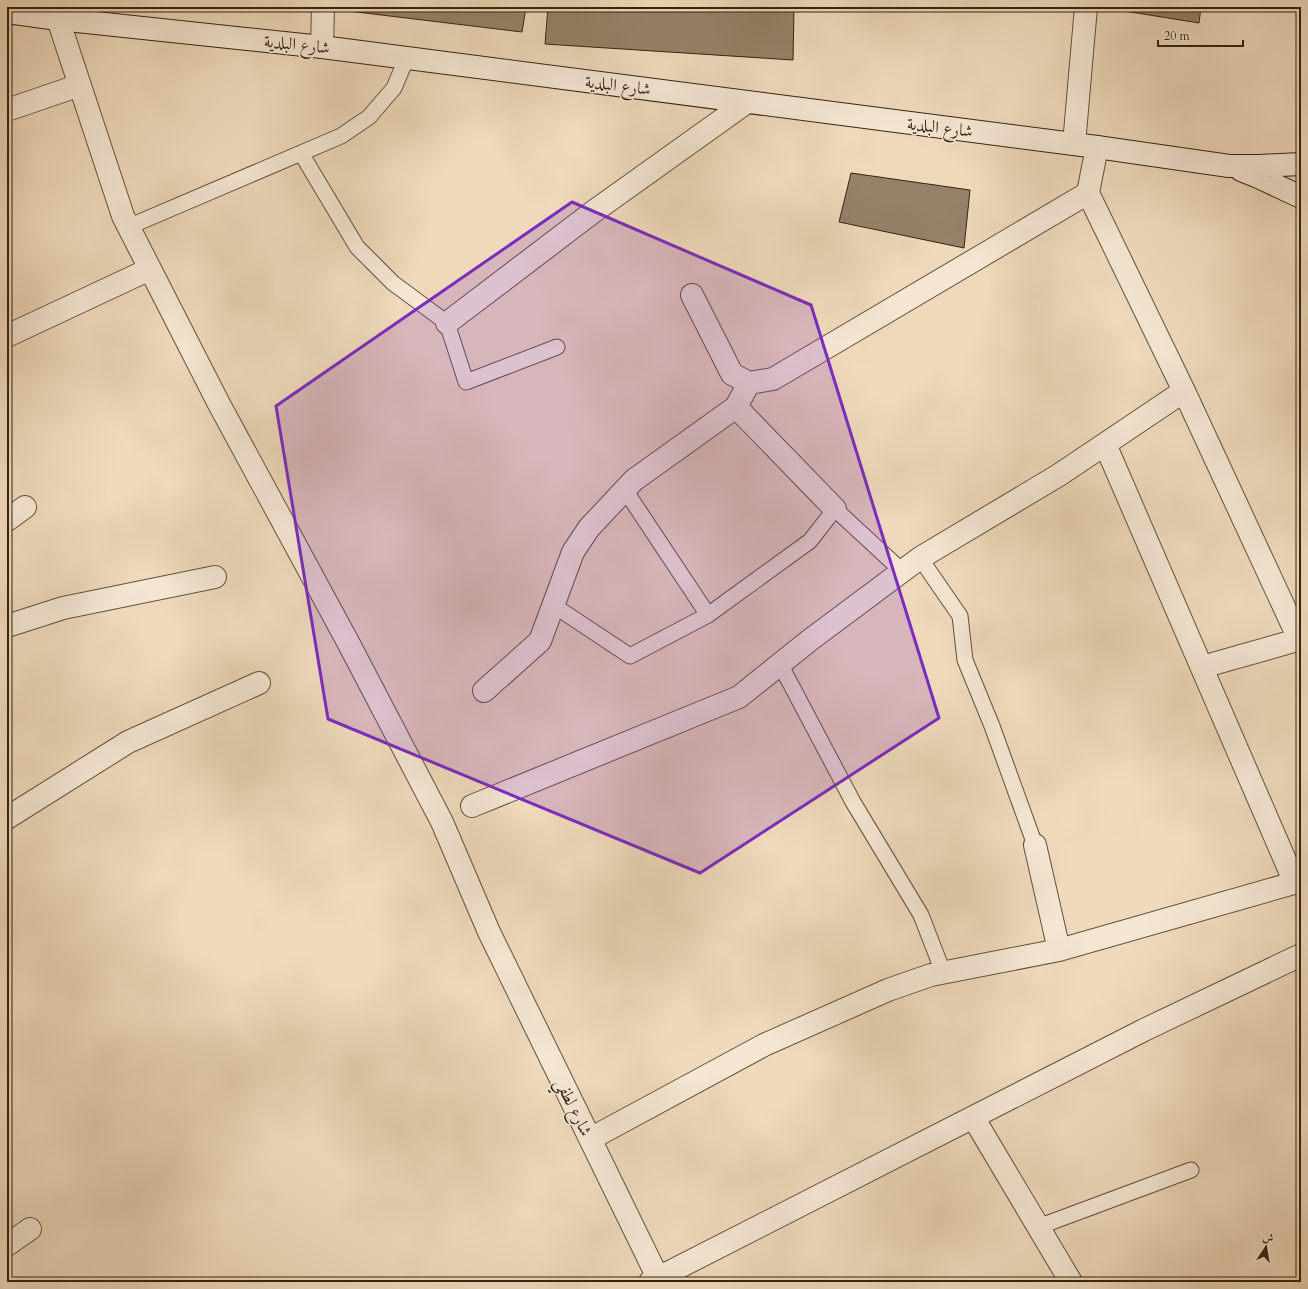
<svg xmlns="http://www.w3.org/2000/svg" width="1308" height="1289" font-family="Cardo,Amiri,serif">
<rect width="100%" height="100%" fill="#eed9bb"/>
<filter id="stains"><feTurbulence type="fractalNoise" baseFrequency=".005" numOctaves="4"/><feColorMatrix values="0 0 0 0 .2 0 0 0 0 .09 0 0 0 0 .02 0 0 0 .5 -.17"/></filter>
<radialGradient id="worn" r=".72"><stop offset=".6" stop-color="#630" stop-opacity="0"/><stop offset="1" stop-color="#630" stop-opacity=".3"/></radialGradient>
<!-- building -->
<path fill="#958269" stroke="#342311" d="M 340,7 L 526,7 L 522,32 L 340,10 Z
M 548,7 L 794,7 L 793,60 L 545,44 Z
M 1112,7 L 1201,7 L 1199,23 L 1112,9 Z
M 851,173 L 970,190 L 964,248 L 839,222 Z"/>
<g fill="none" stroke-linecap="round" stroke-linejoin="round">
<!-- lane casing -->
<g stroke="#62503c" stroke-width="17">
<path id="lane" d="M 301,153 L 357,247 L 393,283 L 447,323 L 466,382 L 557,347
M 128,227 L 341,136 L 369,117 L 394,88 L 407,57
M 625,490 L 708,615
M 920,558 L 960,616 L 965,660 L 992,726 L 1035,845
M 553,605 L 630,656 L 708,615 L 810,541 L 835,509 L 902,571
M 780,664 L 853,802 L 921,915 L 943,972
M 1038,1227 L 1191,1170"/>
</g>
<!-- street casing -->
<g stroke="#62503c" stroke-width="24">
<path id="street" d="M 58,19 L 123,216 L 219,404 L 349,644 L 442,822 L 489,932 L 660,1282
M 322,47 L 323,7
M 7,110 L 80,85
M 1074,144 L 1086,7
M 1097,147 L 1088,193 L 1184,391 L 1299,639
M 692,295 L 732,374 L 749,383 L 773,379 L 1088,193
M 447,323 L 593,212 L 747,102
M 7,336 L 150,269
M 736,407 L 835,509
M 1105,444 L 1295,883
M 7,520 L 25,507
M 7,626 L 63,608 L 215,577
M 1202,667 L 1301,639
M 484,691 L 540,641 L 573,552 L 589,528 L 634,480 L 736,407 L 749,383
M 472,806 L 739,697 L 810,640 L 920,558 L 1059,475 L 1184,391
M 7,818 L 128,742 L 259,683
M 1035,845 L 1059,950
M 973,1117 L 1071,1282
M 590,1139 L 764,1045 L 888,990 L 931,975 L 1059,950 L 1301,881
M 7,1245 L 30,1229
M 650,1282 L 1144,1030 L 1301,955"/>
</g>
<!-- secondary casing -->
<g stroke="#342311" stroke-width="24">
<path id="secondary" d="M 7,12 L 58,19 L 322,47 L 1097,147 L 1229,166 L 1259,166 L 1301,164
M 1241,170 L 1256,176 L 1301,197"/>
</g>
<!-- lane -->
<use href="#lane" stroke="#f4e6d3" stroke-width="15"/>
<!-- street -->
<use href="#street" stroke="#f4e6d3" stroke-width="22"/>
<!-- secondary -->
<use href="#secondary" stroke="#f4e6d3" stroke-width="22"/>
</g>
<!-- marked area -->
<path fill="#7b2cbf" fill-opacity="0.2" stroke="#7b2cbf" stroke-width="3" stroke-linejoin="round" d="M 572,202 L 811,305 L 939,718 L 700,873 L 328,719 L 276,406 Z"/>
<g text-anchor="middle" stroke-width="3" stroke-linejoin="round" paint-order="stroke">
<!-- street labels -->
<g font-size="17" fill="#342311" stroke="#f4e6d3">
<text transform="translate(297 44) rotate(6)" y="6">شارع البلدية</text>
<text transform="translate(618 85) rotate(7)" y="6">شارع البلدية</text>
<text transform="translate(940 127) rotate(7)" y="6">شارع البلدية</text>
<text transform="translate(574 1107) rotate(64)" y="6">شارع لطفي</text>
</g>
</g>
<!-- margin -->
<rect width="1308" height="1289" fill="none" stroke="#eed9bb" stroke-width="24"/>
<rect x="8" y="8" width="1292" height="1273" fill="none" stroke="#342311" stroke-width="2"/>
<rect x="12" y="12" width="1284" height="1265" fill="none" stroke="#342311"/>
<!-- north arrow -->
<g transform="translate(1266 1247) rotate(12)" stroke="#f4e6d3" stroke-width="3" paint-order="stroke">
<path d="M0-3L7 15L0 10L-7 15Z" fill="#342311"/>
<text y="-6" font-size="11" font-weight="bold" text-anchor="middle" fill="#342311">ش</text>
</g>
<!-- scale -->
<path d="M1158 40v6h85v-6" fill="none" stroke="#342311" stroke-width="2"/>
<text x="1164" y="40" font-size="12" fill="#342311" stroke="#f4e6d3" stroke-width="3" paint-order="stroke">20 m</text>
<rect width="100%" height="100%" filter="url(#stains)"/>
<rect width="100%" height="100%" fill="url(#worn)"/>
</svg>
